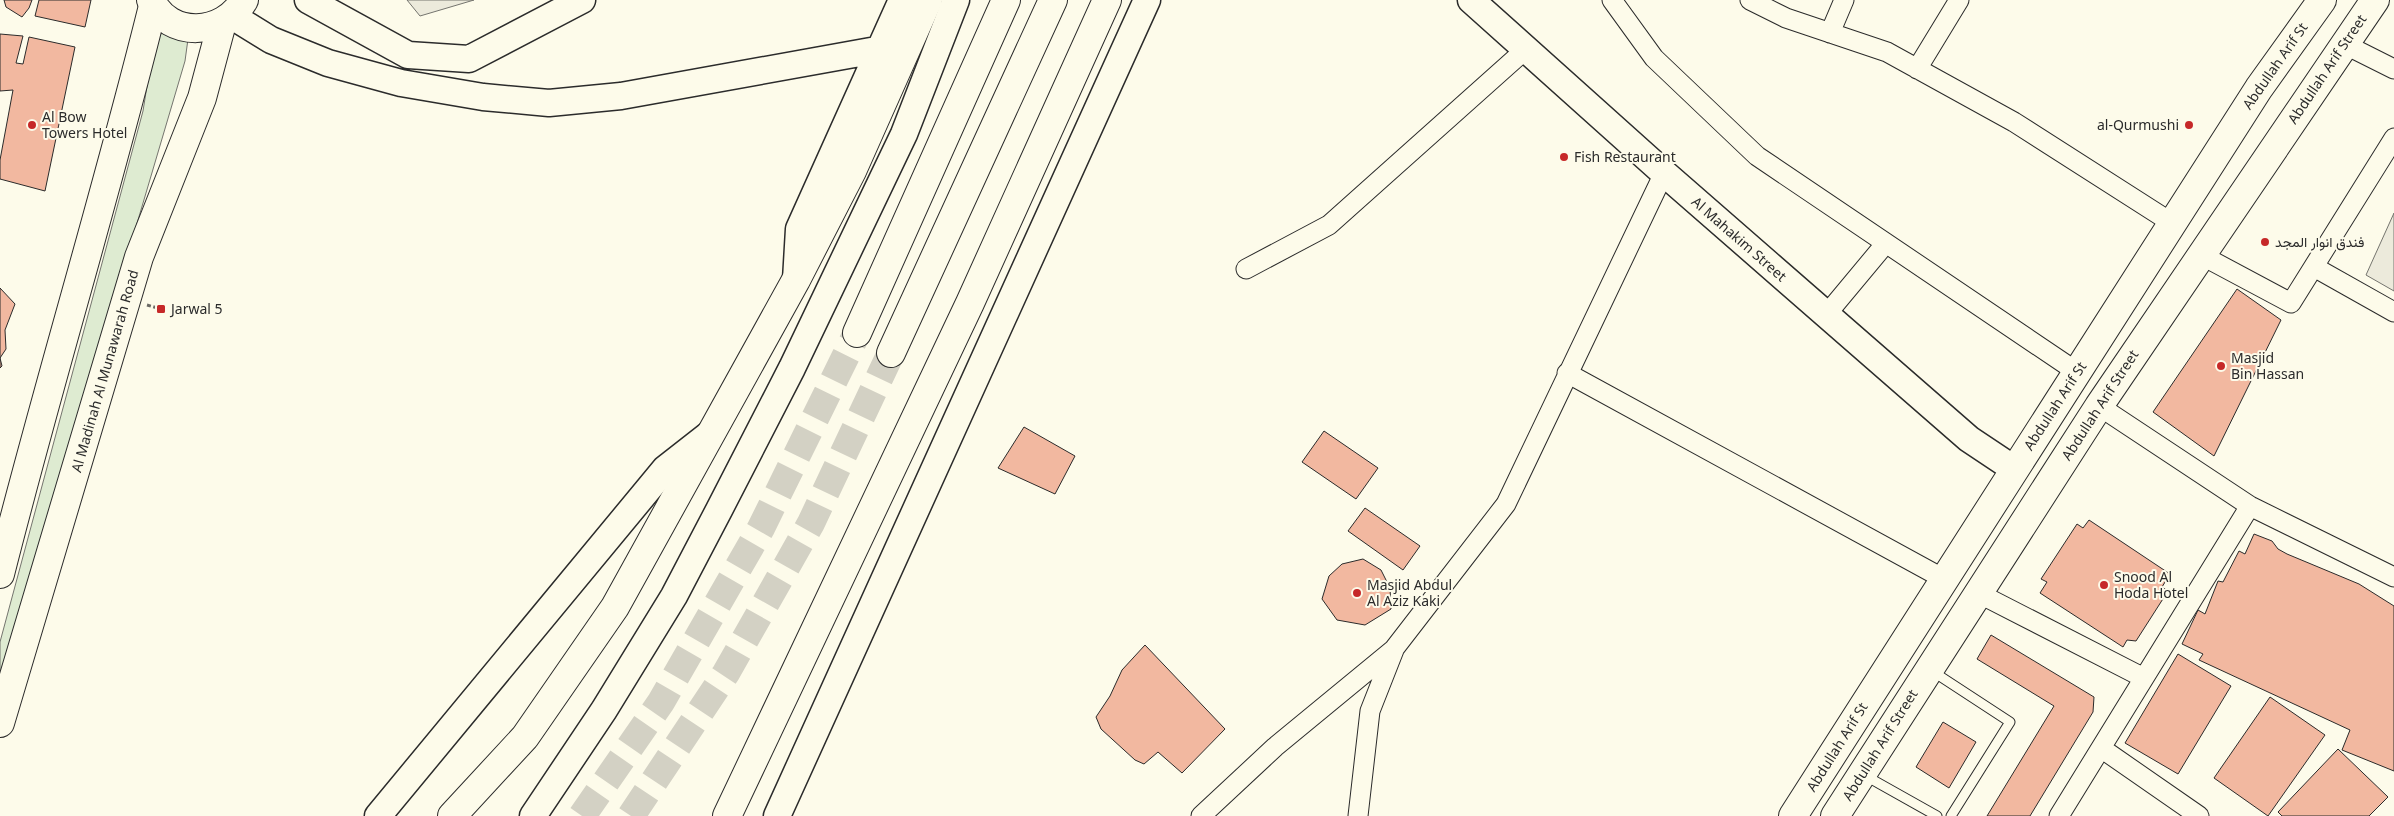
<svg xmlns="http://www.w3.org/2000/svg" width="2394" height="816" font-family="'Noto Sans',Vazirmatn,sans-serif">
<rect width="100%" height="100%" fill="#fdfbea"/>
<!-- green -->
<path fill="#deebd1" stroke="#74746e" d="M 172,32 L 188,39 L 185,61 L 0,687 L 0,642 L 143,111 L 154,42 L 162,33 Z"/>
<!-- parking -->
<path fill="#eceadb" stroke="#74746e" d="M 407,0 L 474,0 L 420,16 Z
M 2394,213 L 2394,291 L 2366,275 Z"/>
<!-- building -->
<path fill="#f2b8a0" stroke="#2b2b2b" d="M 4,0 L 32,0 L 29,8 L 22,17 L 6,7 Z
M 39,0 L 91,0 L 85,27 L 35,16 Z
M 0,34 L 23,36 L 16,63 L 23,64 L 29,37 L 75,47 L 45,191 L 0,179 L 0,160 L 13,90 L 0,91 Z
M 0,288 L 15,304 L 5,330 L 6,349 L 0,358 L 2,366 L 0,368 Z
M 2237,289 L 2281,320 L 2214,456 L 2153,412 Z
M 1024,427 L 1075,456 L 1055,494 L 998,468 Z
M 1324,431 L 1378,468 L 1356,499 L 1302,462 Z
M 1365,508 L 1420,546 L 1403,570 L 1348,531 Z
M 2089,520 L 2170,574 L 2162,587 L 2168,591 L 2136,641 L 2127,640 L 2123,647 L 2040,593 L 2047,582 L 2041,579 L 2077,524 L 2083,528 Z
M 2254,534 L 2272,541 L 2278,549 L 2287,554 L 2359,584 L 2394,606 L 2394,771 L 2342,750 L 2350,730 L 2199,660 L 2203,654 L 2182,644 L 2198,610 L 2205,614 L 2218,581 L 2223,582 L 2239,551 L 2245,554 Z
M 1363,559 L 1381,570 L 1390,588 L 1391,609 L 1365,625 L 1337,620 L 1322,599 L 1329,576 L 1342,564 Z
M 1991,635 L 2094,697 L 2093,712 L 2030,816 L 1987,816 L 2054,706 L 1977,659 Z
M 1145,645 L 1225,729 L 1182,773 L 1158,752 L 1144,764 L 1135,760 L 1101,729 L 1096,717 L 1110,696 L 1122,670 Z
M 2178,654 L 2231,686 L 2178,774 L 2125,743 Z
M 2270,697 L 2325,735 L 2268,816 L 2214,778 Z
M 1943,722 L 1976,742 L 1949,788 L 1916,767 Z
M 2338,749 L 2388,797 L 2369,816 L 2282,816 L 2278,812 Z"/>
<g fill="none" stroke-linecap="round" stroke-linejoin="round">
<!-- highway-tunnel -->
<path stroke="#d3d1c4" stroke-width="28" stroke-dasharray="28 14" stroke-linecap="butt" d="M 582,816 L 661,702 L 761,528 L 857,333
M 631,816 L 726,673 L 811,523 L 891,353"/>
<!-- lane casing -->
<g stroke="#2b2b2b" stroke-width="11">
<path id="lane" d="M 1932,671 L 2010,722 L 1951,816
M 1864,775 L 1937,816"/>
</g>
<!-- street casing -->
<g stroke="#2b2b2b" stroke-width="21">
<path id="street" d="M 1612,0 L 1654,58 L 1757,156 L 2077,372
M 1750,0 L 1786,18 L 1887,52 L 2014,122 L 2172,223
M 1830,33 L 1844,0
M 2344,44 L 2394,69
M 1917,69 L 1959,0
M 2201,255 L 2291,303 L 2394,138
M 2314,267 L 2394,312
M 1246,269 L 1329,225 L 1526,49
M 1826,315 L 1886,243
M 1567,373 L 1944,579
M 2099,406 L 2250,506 L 2394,577
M 1978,593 L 2144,678
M 2101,748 L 2199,816
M 1201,816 L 1275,747 L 1394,649 L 1506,504 L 1664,173
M 1358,816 L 1370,711 L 1394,650
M 2059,816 L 2250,506"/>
</g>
<!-- secondary casing -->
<g stroke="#2b2b2b" stroke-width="29">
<path id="secondary" d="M 308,0 L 408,55 L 469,59 L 582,0
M 1471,0 L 1664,173 L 1969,439 L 2014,469
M 232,16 L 271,40 L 328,63 L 401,83 L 483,97 L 549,103 L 621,96 L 882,49
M 796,280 L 799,229 L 902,0
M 378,816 L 665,469 L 711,433
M 533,816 L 604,710 L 674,596 L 719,510 L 792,368 L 904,134 L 956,0
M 777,816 L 1147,0"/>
</g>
<!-- primary casing -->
<g stroke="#2b2b2b" stroke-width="30">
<path id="primary" d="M 0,574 C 48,384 106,196 153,6
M 0,723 L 139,257 L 202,98 L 222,23
M 452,816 L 525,737 L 615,607 L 796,280 L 852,171 L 928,0
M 727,816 L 970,303 L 1107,0
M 1793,816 L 2259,88 L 2322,0
M 1835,816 L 2099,406 L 2375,0"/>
</g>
<!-- highway casing -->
<g stroke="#2b2b2b" stroke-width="30">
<path id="highway" d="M 151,0 C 169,39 224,36 244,0
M 857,333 L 1006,0
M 891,353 L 1053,0"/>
</g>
<!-- path -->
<path stroke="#6a6964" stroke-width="3" stroke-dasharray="4 2.5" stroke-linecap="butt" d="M 147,305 L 161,309"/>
<!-- lane -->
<use href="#lane" stroke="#fdfbea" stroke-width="9"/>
<!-- street -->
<use href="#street" stroke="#fdfbea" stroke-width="19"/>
<!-- secondary -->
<use href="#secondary" stroke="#fdfbea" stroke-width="26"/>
<!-- primary -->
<use href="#primary" stroke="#fdfbea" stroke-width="28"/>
<!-- highway -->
<use href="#highway" stroke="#fdfbea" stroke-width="28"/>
</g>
<!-- markers -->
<g fill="#c62828" stroke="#fdfbea" stroke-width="2">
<circle cx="32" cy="125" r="5"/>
<circle cx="2189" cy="125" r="5"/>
<circle cx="1564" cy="157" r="5"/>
<circle cx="2265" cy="242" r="5"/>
<rect x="156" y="304" width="10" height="10" rx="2.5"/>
<circle cx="2221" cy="366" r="5"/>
<circle cx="2104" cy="585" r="5"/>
<circle cx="1357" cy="593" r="5"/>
</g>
<g text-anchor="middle" stroke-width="4" stroke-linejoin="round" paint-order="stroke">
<!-- street labels -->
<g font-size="14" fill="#2b2b2b" stroke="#fdfbea">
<text transform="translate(2275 66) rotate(-55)" y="5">Abdullah Arif St</text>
<text transform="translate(2327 69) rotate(-56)" y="5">Abdullah Arif Street</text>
<text transform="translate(1739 239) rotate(41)" y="5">Al Mahakim Street</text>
<text transform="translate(105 371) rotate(-74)" y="5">Al Madinah Al Munawarah Road</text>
<text transform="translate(2100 405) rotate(-57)" y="5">Abdullah Arif Street</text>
<text transform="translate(2055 406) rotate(-57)" y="5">Abdullah Arif St</text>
<text transform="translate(1880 745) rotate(-58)" y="5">Abdullah Arif Street</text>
<text transform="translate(1837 747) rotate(-58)" y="5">Abdullah Arif St</text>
</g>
<!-- poi labels -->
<g font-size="14" fill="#2b2b2b" stroke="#fdfbea" text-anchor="start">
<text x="42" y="122">Al Bow<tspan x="42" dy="16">Towers Hotel</tspan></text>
<text x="2179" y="130" text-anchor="end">al-Qurmushi</text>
<text x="1574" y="162">Fish Restaurant</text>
<text x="2275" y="247">فندق انوار المجد</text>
<text x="171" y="314">Jarwal 5</text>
<text x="2231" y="363">Masjid<tspan x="2231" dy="16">Bin Hassan</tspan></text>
<text x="2114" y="582">Snood Al<tspan x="2114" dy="16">Hoda Hotel</tspan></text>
<text x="1367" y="590">Masjid Abdul<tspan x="1367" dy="16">Al Aziz Kaki</tspan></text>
</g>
</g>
</svg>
